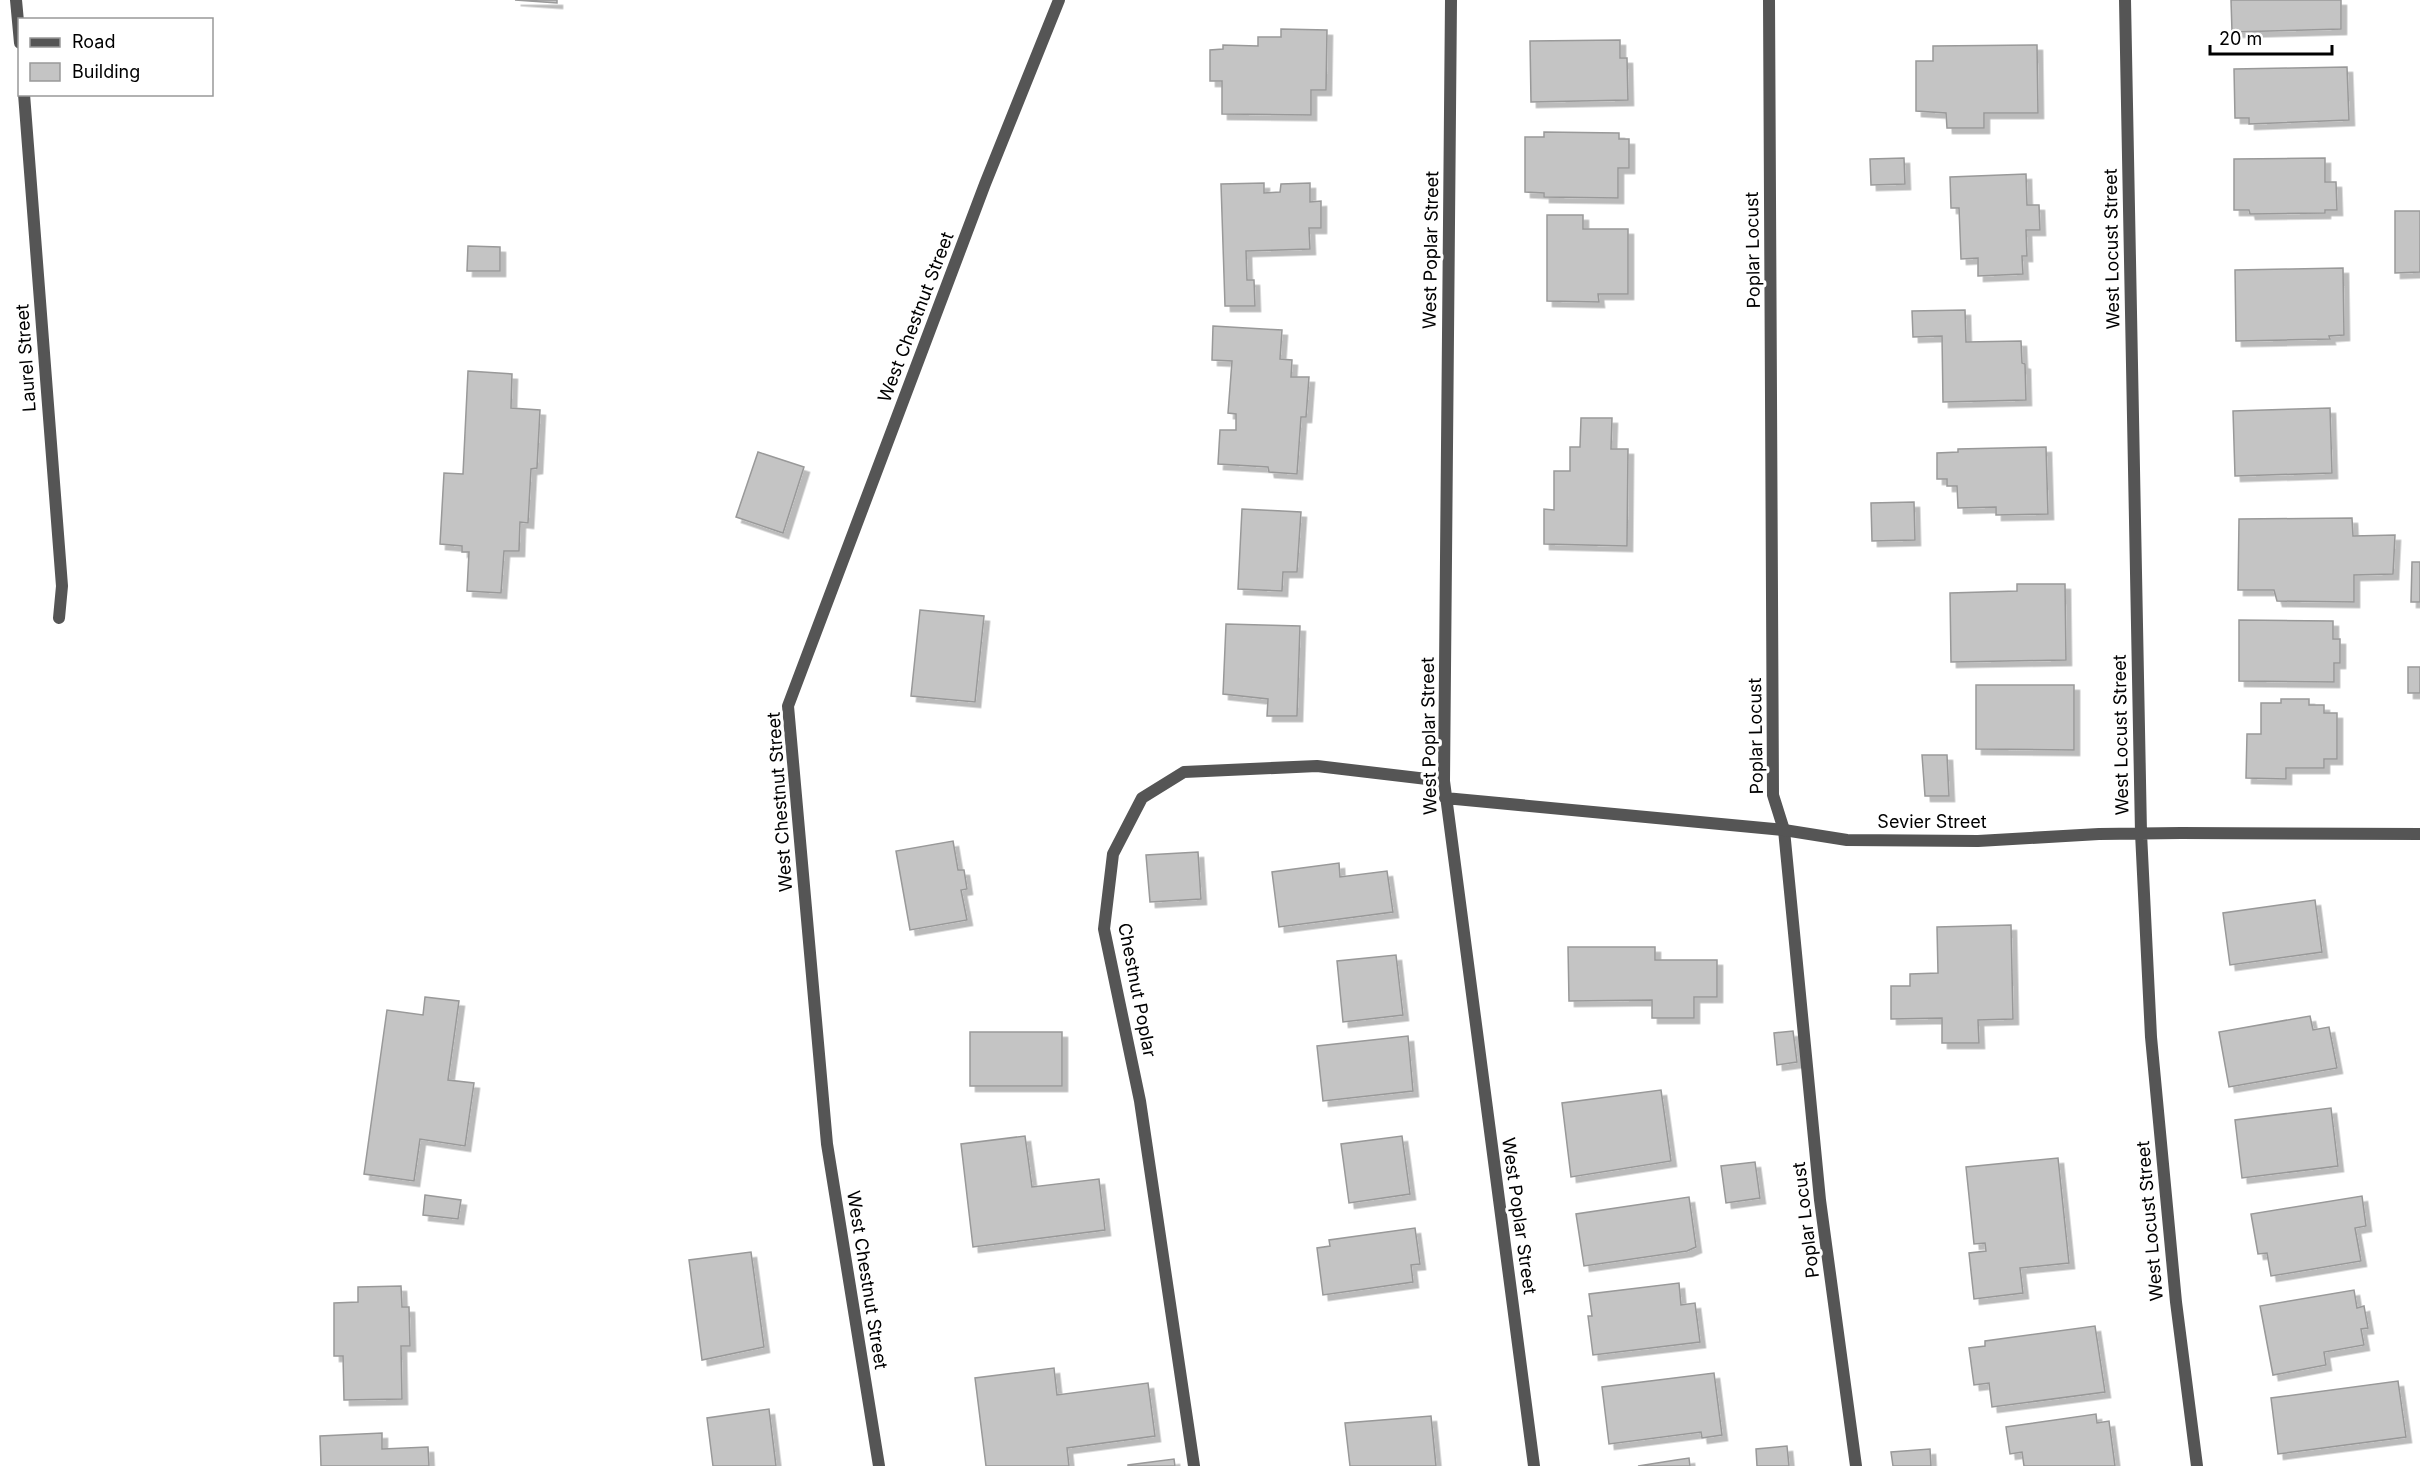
<svg xmlns="http://www.w3.org/2000/svg" width="2420" height="1466" font-family="Inter,sans-serif">
<defs>
<filter id="shadow"><feDropShadow dx="5.5" dy="5.5" stdDeviation="0" flood-color="#0004"/></filter>
</defs>
<rect width="100%" height="100%" fill="#fff"/>
<!-- building -->
<path fill="#c4c4c4" stroke="#999" stroke-width="1.5" filter="url(#shadow)" d="M 515,0 L 557,0 L 557,3 Z
M 2231,0 L 2341,0 L 2341,29 L 2232,32 Z
M 1281,29 L 1327,30 L 1326,90 L 1311,90 L 1311,115 L 1222,114 L 1222,81 L 1210,81 L 1210,50 L 1223,49 L 1223,45 L 1258,46 L 1258,37 L 1281,37 Z
M 1620,40 L 1620,58 L 1627,58 L 1628,100 L 1531,102 L 1530,41 Z
M 2037,45 L 2038,113 L 1984,113 L 1984,128 L 1947,128 L 1946,113 L 1916,111 L 1916,61 L 1933,61 L 1933,46 Z
M 2347,67 L 2349,120 L 2249,124 L 2249,118 L 2235,118 L 2234,69 Z
M 1544,132 L 1619,133 L 1619,139 L 1629,139 L 1629,168 L 1618,168 L 1618,198 L 1544,197 L 1544,193 L 1525,192 L 1525,137 L 1544,137 Z
M 1904,158 L 1905,184 L 1871,185 L 1870,159 Z
M 2325,158 L 2325,182 L 2336,182 L 2337,210 L 2325,210 L 2325,213 L 2250,214 L 2249,210 L 2234,210 L 2234,159 Z
M 2026,174 L 2027,205 L 2039,205 L 2040,230 L 2026,230 L 2027,256 L 2022,256 L 2023,274 L 1978,276 L 1978,258 L 1961,259 L 1959,208 L 1951,208 L 1950,177 Z
M 1264,183 L 1264,193 L 1280,192 L 1281,184 L 1310,183 L 1310,202 L 1321,201 L 1321,228 L 1309,228 L 1310,249 L 1246,251 L 1247,280 L 1254,280 L 1255,306 L 1225,306 L 1221,184 Z
M 2395,211 L 2420,211 L 2420,272 L 2395,273 Z
M 1547,215 L 1583,215 L 1583,229 L 1628,229 L 1628,294 L 1598,294 L 1599,302 L 1547,301 Z
M 468,246 L 500,247 L 500,271 L 467,271 Z
M 2343,268 L 2344,335 L 2329,336 L 2330,339 L 2236,341 L 2235,270 Z
M 1965,310 L 1966,342 L 2021,341 L 2022,363 L 2025,364 L 2026,400 L 1943,402 L 1942,336 L 1913,337 L 1912,311 Z
M 1213,326 L 1282,330 L 1280,359 L 1292,360 L 1291,377 L 1309,377 L 1306,417 L 1301,417 L 1297,474 L 1269,472 L 1268,467 L 1218,464 L 1220,430 L 1236,430 L 1236,414 L 1228,413 L 1232,361 L 1212,360 Z
M 468,371 L 512,374 L 511,408 L 540,410 L 537,468 L 531,469 L 528,523 L 520,522 L 519,551 L 504,551 L 501,593 L 467,591 L 469,552 L 462,552 L 462,546 L 440,544 L 444,473 L 463,474 Z
M 2330,408 L 2332,473 L 2235,476 L 2233,411 Z
M 1581,418 L 1612,418 L 1611,449 L 1628,449 L 1627,546 L 1544,544 L 1544,509 L 1554,510 L 1554,471 L 1570,471 L 1570,447 L 1580,447 Z
M 2046,447 L 2048,514 L 1996,515 L 1996,507 L 1958,508 L 1957,486 L 1947,486 L 1947,479 L 1937,479 L 1937,453 L 1958,452 L 1958,449 Z
M 758,452 L 804,467 L 783,533 L 736,517 Z
M 1914,502 L 1915,540 L 1872,541 L 1871,503 Z
M 1242,509 L 1301,512 L 1297,572 L 1283,572 L 1282,591 L 1238,589 Z
M 2352,518 L 2353,536 L 2395,535 L 2393,574 L 2354,575 L 2354,602 L 2277,601 L 2274,590 L 2238,590 L 2239,519 Z
M 2412,562 L 2420,562 L 2420,602 L 2411,602 Z
M 2017,584 L 2065,584 L 2066,660 L 1951,662 L 1950,593 L 2017,591 Z
M 920,610 L 984,616 L 975,702 L 911,696 Z
M 2239,620 L 2333,621 L 2333,639 L 2340,639 L 2340,663 L 2334,663 L 2334,682 L 2239,681 Z
M 1226,624 L 1300,626 L 1297,716 L 1267,716 L 1268,699 L 1223,694 Z
M 2408,667 L 2420,667 L 2420,693 L 2408,693 Z
M 1976,685 L 2074,685 L 2074,750 L 1976,749 Z
M 2281,699 L 2309,699 L 2309,705 L 2324,705 L 2324,713 L 2337,713 L 2337,759 L 2324,759 L 2324,768 L 2286,768 L 2286,779 L 2246,778 L 2247,734 L 2261,734 L 2261,703 L 2281,703 Z
M 1922,755 L 1947,755 L 1949,796 L 1925,796 Z
M 953,841 L 958,870 L 964,870 L 967,889 L 961,890 L 967,920 L 910,930 L 896,851 Z
M 1198,852 L 1201,899 L 1150,902 L 1146,855 Z
M 1339,863 L 1340,877 L 1387,871 L 1393,912 L 1279,927 L 1272,872 Z
M 2315,900 L 2322,952 L 2230,965 L 2223,913 Z
M 2011,925 L 2013,1019 L 1978,1020 L 1979,1043 L 1942,1043 L 1942,1018 L 1891,1019 L 1891,986 L 1910,986 L 1910,974 L 1938,973 L 1937,927 Z
M 1568,947 L 1655,947 L 1655,960 L 1717,960 L 1717,997 L 1694,997 L 1694,1018 L 1652,1018 L 1652,1000 L 1569,1001 Z
M 1396,955 L 1403,1015 L 1343,1022 L 1337,961 Z
M 425,997 L 459,1001 L 448,1080 L 474,1083 L 465,1146 L 420,1139 L 414,1181 L 364,1174 L 387,1010 L 423,1015 Z
M 2310,1016 L 2313,1030 L 2329,1027 L 2337,1068 L 2229,1087 L 2219,1032 Z
M 1793,1031 L 1797,1062 L 1777,1065 L 1774,1033 Z
M 970,1032 L 1062,1032 L 1062,1086 L 970,1086 Z
M 1408,1036 L 1413,1091 L 1323,1101 L 1317,1046 Z
M 1661,1090 L 1671,1161 L 1571,1177 L 1562,1103 Z
M 2331,1108 L 2338,1166 L 2242,1178 L 2235,1120 Z
M 1025,1136 L 1032,1187 L 1099,1179 L 1105,1230 L 973,1247 L 961,1144 Z
M 1402,1136 L 1410,1194 L 1349,1203 L 1341,1144 Z
M 2058,1158 L 2069,1263 L 2020,1268 L 2023,1293 L 1974,1299 L 1969,1253 L 1986,1251 L 1985,1243 L 1974,1244 L 1966,1167 Z
M 1755,1162 L 1760,1198 L 1726,1203 L 1721,1166 Z
M 425,1195 L 461,1200 L 458,1219 L 423,1215 Z
M 2362,1196 L 2366,1226 L 2355,1228 L 2361,1261 L 2271,1276 L 2267,1253 L 2258,1254 L 2251,1214 Z
M 1689,1197 L 1696,1247 L 1687,1251 L 1584,1266 L 1576,1214 Z
M 1415,1228 L 1420,1264 L 1411,1265 L 1413,1282 L 1323,1295 L 1317,1248 L 1330,1246 L 1329,1240 Z
M 751,1252 L 764,1347 L 702,1360 L 689,1260 Z
M 1679,1283 L 1681,1305 L 1695,1303 L 1700,1342 L 1593,1355 L 1588,1316 L 1592,1316 L 1589,1294 Z
M 401,1286 L 402,1307 L 409,1307 L 410,1346 L 401,1346 L 402,1399 L 344,1400 L 343,1356 L 334,1356 L 334,1303 L 358,1302 L 358,1287 Z
M 2354,1290 L 2357,1308 L 2364,1306 L 2368,1328 L 2361,1329 L 2364,1345 L 2324,1352 L 2326,1365 L 2273,1375 L 2260,1306 Z
M 2095,1326 L 2105,1392 L 1992,1407 L 1989,1383 L 1974,1385 L 1969,1348 L 1985,1346 L 1985,1341 Z
M 1054,1368 L 1057,1395 L 1148,1383 L 1155,1436 L 1067,1448 L 1069,1466 L 986,1466 L 975,1378 Z
M 1714,1373 L 1722,1435 L 1702,1438 L 1701,1432 L 1609,1444 L 1602,1387 Z
M 2398,1381 L 2406,1437 L 2278,1454 L 2271,1398 Z
M 769,1409 L 776,1466 L 713,1466 L 707,1418 Z
M 2096,1414 L 2097,1423 L 2109,1421 L 2115,1466 L 2024,1466 L 2022,1452 L 2010,1454 L 2006,1427 Z
M 1431,1416 L 1436,1466 L 1350,1466 L 1345,1423 Z
M 382,1433 L 382,1449 L 428,1447 L 429,1466 L 321,1466 L 320,1436 Z
M 1787,1446 L 1789,1466 L 1757,1466 L 1756,1449 Z
M 1930,1449 L 1931,1466 L 1893,1466 L 1891,1452 Z
M 1689,1458 L 1690,1466 L 1638,1466 L 1676,1460 Z
M 1174,1459 L 1175,1466 L 1128,1466 L 1128,1465 Z"/>
<g fill="none" stroke-linecap="round" stroke-linejoin="round">
<!-- service -->
<path stroke="#555" stroke-width="12" d="M 1769,0 L 1773,795 L 1784,830 L 1820,1200 L 1856,1466
M 1194,1466 L 1140,1101 L 1104,929 L 1113,854 L 1142,798 L 1184,772 L 1317,766 L 1444,781"/>
<!-- minor -->
<path stroke="#555" stroke-width="12" d="M 16,0 L 20,43
M 1451,0 L 1444,781 L 1534,1466
M 2125,0 L 2141,833 L 2151,1037 L 2176,1302 L 2197,1466
M 24,94 L 62,586 L 59,618
M 1445,798 L 1784,830 L 1847,840 L 1978,841 L 2099,834 L 2181,833 L 2420,834
M 879,1466 L 827,1144 L 788,706 L 985,184 L 1059,0"/>
</g>
<g text-anchor="middle" stroke-width="6" stroke-linejoin="round" paint-order="stroke">
<!-- street labels -->
<g font-size="18" fill="#000" stroke="#fff">
<text transform="translate(2112 249) rotate(-91)" y="6">West Locust Street</text>
<text transform="translate(1431 250) rotate(-89)" y="6">West Poplar Street</text>
<text transform="translate(1753 250) rotate(-91)" y="6">Poplar Locust</text>
<text transform="translate(916 317) rotate(-69)" y="6">West Chestnut Street</text>
<text transform="translate(26 358) rotate(-94)" y="6">Laurel Street</text>
<text transform="translate(2121 735) rotate(-91)" y="6">West Locust Street</text>
<text transform="translate(1429 736) rotate(-91)" y="6">West Poplar Street</text>
<text transform="translate(1756 736) rotate(-91)" y="6">Poplar Locust</text>
<text transform="translate(780 802) rotate(-94)" y="6">West Chestnut Street</text>
<text x="1932" y="828">Sevier Street</text>
<text transform="translate(1137 990) rotate(79)" y="6">Chestnut Poplar</text>
<text transform="translate(1519 1216) rotate(82)" y="6">West Poplar Street</text>
<text transform="translate(1806 1220) rotate(-97)" y="6">Poplar Locust</text>
<text transform="translate(2150 1221) rotate(-95)" y="6">West Locust Street</text>
<text transform="translate(867 1280) rotate(81)" y="6">West Chestnut Street</text>
</g>
</g>
<!-- legend -->
<rect x="18" y="18" width="195" height="78" fill="#ffffff" stroke="#999999" stroke-width="1.5"/>
<rect x="30" y="38" width="30" height="9" fill="#555555" stroke="#999999" stroke-width="1.5"/>
<text x="72" y="48" font-size="18" fill="#000000">Road</text>
<rect x="30" y="63" width="30" height="18" fill="#c4c4c4" stroke="#999999" stroke-width="1.5"/>
<text x="72" y="78" font-size="18" fill="#000000">Building</text>
<!-- scale -->
<path d="M2210 45v9h122v-9" fill="none" stroke="#000000" stroke-width="3"/>
<text x="2219" y="45" font-size="18" fill="#000000" stroke="#ffffff" stroke-width="4.5" paint-order="stroke">20 m</text>
</svg>
